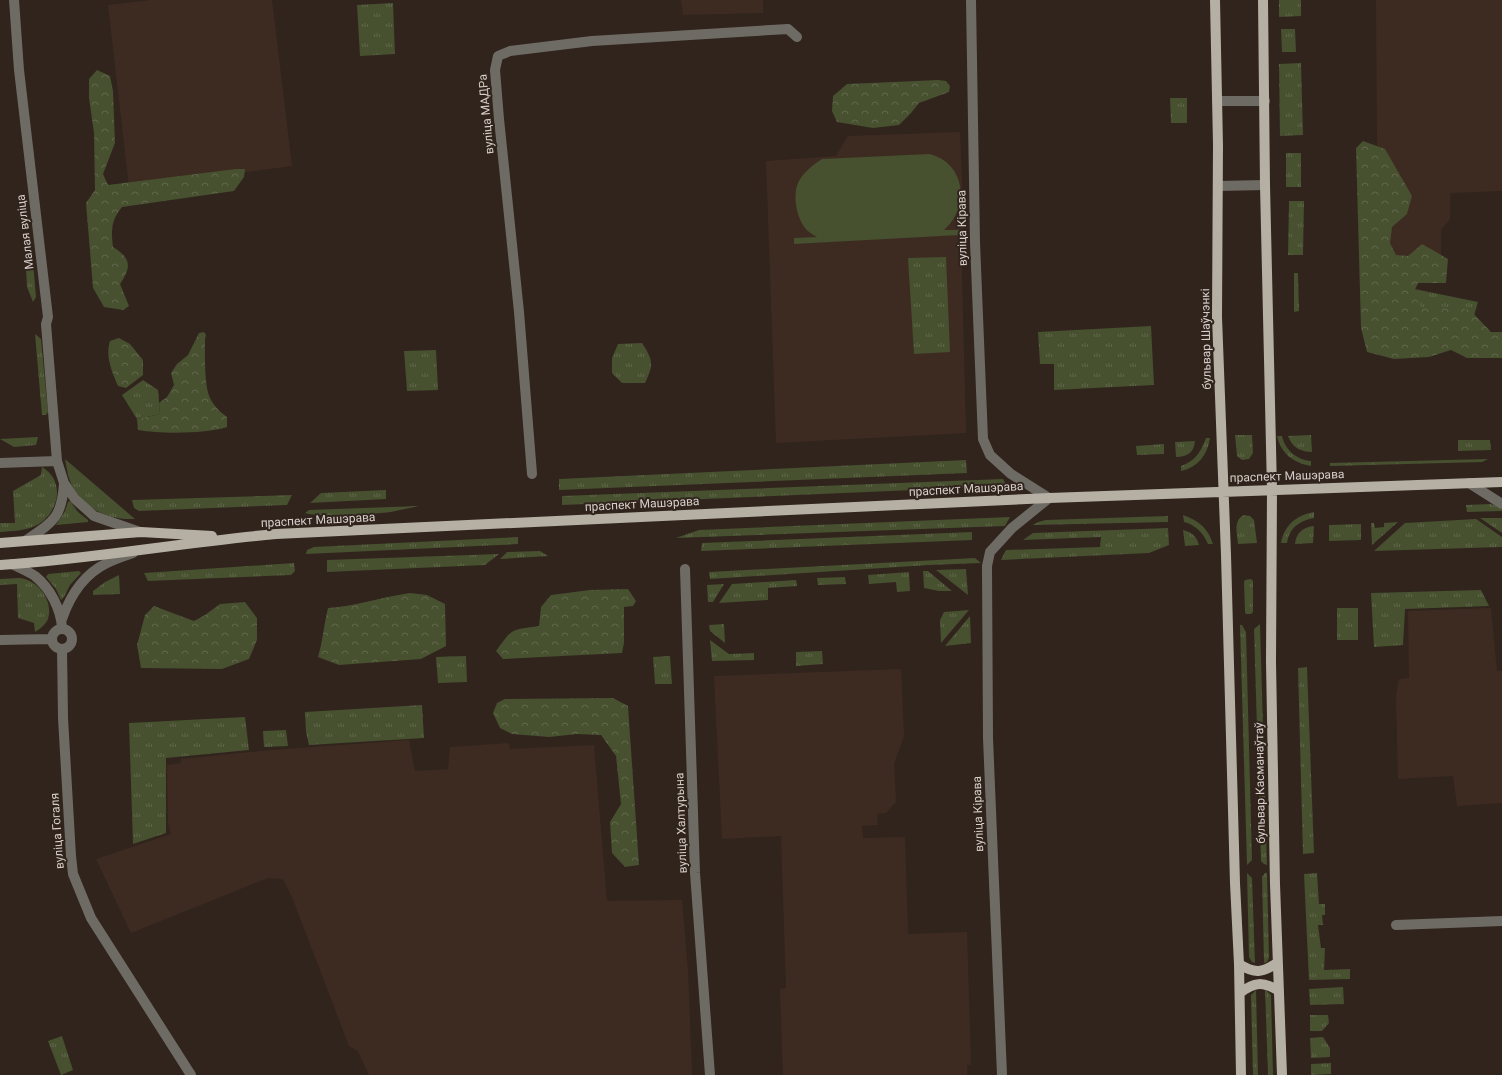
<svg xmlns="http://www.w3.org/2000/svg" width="1502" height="1075" font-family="Roboto,sans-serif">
<defs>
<pattern id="grass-tufts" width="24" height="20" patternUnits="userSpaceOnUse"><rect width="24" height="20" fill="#47502f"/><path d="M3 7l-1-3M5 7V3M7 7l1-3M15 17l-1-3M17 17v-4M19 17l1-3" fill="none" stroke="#61684c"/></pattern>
<pattern id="forest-crowns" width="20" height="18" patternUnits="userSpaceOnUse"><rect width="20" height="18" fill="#47502f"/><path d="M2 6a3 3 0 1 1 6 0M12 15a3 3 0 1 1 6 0" fill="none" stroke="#61684c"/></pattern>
</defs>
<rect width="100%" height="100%" fill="#30241d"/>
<!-- built -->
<path fill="#3d2b21" d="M 151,0 L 272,0 L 292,166 L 129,187 L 108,5 Z
M 681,0 L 763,0 L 763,13 L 683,15 Z
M 1376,0 L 1502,0 L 1502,191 L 1450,193 L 1450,219 L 1441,230 L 1441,269 L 1382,271 L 1377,135 Z
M 960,132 L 964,228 L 961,236 L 966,433 L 776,443 L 766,161 L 836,156 L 848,136 Z
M 1491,608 L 1497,671 L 1502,671 L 1502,803 L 1457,806 L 1453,776 L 1398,779 L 1396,696 L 1399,679 L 1409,678 L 1408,611 Z
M 901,669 L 904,736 L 894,764 L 896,802 L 886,813 L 877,814 L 878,825 L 862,826 L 863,838 L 905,837 L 908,934 L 967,932 L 971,1065 L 967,1065 L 967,1075 L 783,1075 L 780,989 L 786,988 L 781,836 L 722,839 L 714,676 Z
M 409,740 L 415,771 L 448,769 L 450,747 L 509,743 L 510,749 L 594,745 L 607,901 L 682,900 L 688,970 L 692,1075 L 369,1075 L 358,1051 L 349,1046 L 292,897 L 283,879 L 268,878 L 131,933 L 96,859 L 171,834 L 168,822 L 167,765 L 181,763 L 181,759 L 272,750 Z"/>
<!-- grass -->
<path fill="url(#grass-tufts)" d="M 1279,0 L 1301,0 L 1301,16 L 1279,17 Z
M 393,3 L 395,54 L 360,56 L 357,5 Z
M 1281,29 L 1295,29 L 1296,52 L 1282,52 Z
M 1301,63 L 1303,135 L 1280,136 L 1279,64 Z
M 1170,98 L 1187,98 L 1187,123 L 1171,123 Z
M 1286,153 L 1301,153 L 1301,187 L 1286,187 Z
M 1289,201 L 1304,201 L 1303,255 L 1288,255 Z
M 24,233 L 28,235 L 31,239 L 36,297 L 33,302 L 27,287 Z
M 946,257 L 950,352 L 914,354 L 908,258 Z
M 1294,273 L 1298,273 L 1299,311 L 1294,312 Z
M 1400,286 L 1478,302 L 1469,333 L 1402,333 Z
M 1151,326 L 1154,385 L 1054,390 L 1054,364 L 1040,364 L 1038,332 Z
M 35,334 L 41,339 L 48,412 L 46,415 L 42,415 Z
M 642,343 C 653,360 654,364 645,383 L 622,383 L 612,373 L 612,358 L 618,344 Z
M 436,350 L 438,390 L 407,391 L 404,351 Z
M 143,380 L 158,390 L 160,414 L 137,419 L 122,395 Z
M 1235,435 L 1252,435 L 1253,453 L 1249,459 L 1242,460 L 1237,456 Z
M 1311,435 L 1312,452 C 1300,452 1292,447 1288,436 Z
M 1277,436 L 1282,436 C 1285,450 1297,460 1311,461 L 1311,466 C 1294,463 1281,454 1277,436 Z
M 38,437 L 36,445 L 14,447 L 0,439 Z
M 1206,438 L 1210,438 C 1207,456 1198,467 1181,471 L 1181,466 C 1195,461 1201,452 1206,438 Z
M 1458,440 L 1490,440 L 1491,450 L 1458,451 Z
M 1195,441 C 1194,452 1188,457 1176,457 L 1175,442 Z
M 1164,444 L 1164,454 L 1137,455 L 1136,446 Z
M 65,459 L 135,519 C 110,520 88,511 74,489 C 68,480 67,469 65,459 Z
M 1488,459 L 1482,462 L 1330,466 L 1330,463 Z
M 966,460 L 967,473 L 559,490 L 559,479 Z
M 42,467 C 66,481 59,513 37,525 C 26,531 12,531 0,532 L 0,523 L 15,523 L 13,491 L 41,475 Z
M 1003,479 L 1007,486 L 562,505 L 562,496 Z
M 386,490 L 386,499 L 310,503 L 321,493 Z
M 292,495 L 287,505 L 139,511 L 134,508 L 132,500 Z
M 70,501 L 78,512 L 88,520 L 88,522 L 56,525 L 65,511 L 68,502 Z
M 1491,504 L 1502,508 L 1502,511 L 1467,512 L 1466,505 Z
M 419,506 C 410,508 400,510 391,512 C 376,514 316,518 305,513 L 309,510 Z
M 1314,512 L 1314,518 C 1299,521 1289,528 1287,543 L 1281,543 C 1284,526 1296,515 1314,512 Z
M 1183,515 C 1199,521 1208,528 1213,544 L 1208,544 C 1203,533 1196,525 1184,522 Z
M 1244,515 L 1250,516 L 1254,520 L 1257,543 L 1238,544 C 1237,534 1233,520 1244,515 Z
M 1168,516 L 1168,522 L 1033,525 L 1038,522 L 1046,520 Z
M 1010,517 L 1005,526 L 676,538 L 699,530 Z
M 1480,518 L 1502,518 L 1502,533 Z
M 1476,519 L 1502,537 L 1502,547 L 1374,551 L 1405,523 Z
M 1398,522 L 1372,545 L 1371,523 L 1374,523 L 1375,528 L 1384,527 L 1384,523 Z
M 1361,524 L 1361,540 L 1329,541 L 1329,525 Z
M 1314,526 L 1313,543 L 1295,544 C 1296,533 1303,527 1314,526 Z
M 1168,528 L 1169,545 L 1149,553 L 1001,560 L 1006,550 L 1100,547 L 1101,537 L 1023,540 L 1033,533 Z
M 1183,530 C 1192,532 1197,537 1199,545 L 1185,546 Z
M 972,532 L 972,540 L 701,551 L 702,543 Z
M 518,537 L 518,544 L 306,554 L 307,550 L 314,547 Z
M 540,551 L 548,556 L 500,559 L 507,552 Z
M 499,554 L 485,565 L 327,572 L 327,560 Z
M 975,558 L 981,563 L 929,565 L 710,579 L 709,572 Z
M 294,563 L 295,571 L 291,575 L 148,581 L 144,573 Z
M 966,569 L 968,595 L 936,570 Z
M 79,571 L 81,573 L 70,585 L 64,597 L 61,600 L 56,589 L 46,577 L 48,574 Z
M 923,571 L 928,571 L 952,591 L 939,591 L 924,588 Z
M 909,572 L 910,591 L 897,592 L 896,582 L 869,584 L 868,575 Z
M 119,575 L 120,594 L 93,595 L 93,591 L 105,582 Z
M 845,577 L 846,584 L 818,585 L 817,578 Z
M 19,578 C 37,579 54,600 48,619 C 46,624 40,629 35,632 L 34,623 L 18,618 L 17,584 L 0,585 L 0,579 Z
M 1251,579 L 1253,581 L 1253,612 L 1251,614 L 1246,614 L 1245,612 L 1244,582 L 1245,580 Z
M 796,580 L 797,586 L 768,588 L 768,600 L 719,603 L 732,584 Z
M 724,584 L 713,602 L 708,602 L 707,585 Z
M 1481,590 L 1489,606 L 1405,609 L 1403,645 L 1374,647 L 1371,593 Z
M 1337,608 L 1358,608 L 1358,640 L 1337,640 Z
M 969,610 L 941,643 L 940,620 L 944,612 Z
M 970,616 L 971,643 L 945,646 Z
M 724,624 L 725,643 L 710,631 L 709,625 Z
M 1260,624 L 1267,865 L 1264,864 L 1261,861 L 1254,629 Z
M 1240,625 L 1242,625 L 1246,632 L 1252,860 L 1247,865 Z
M 710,640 L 729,654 L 754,653 L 754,660 L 712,661 Z
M 822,651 L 823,664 L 796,666 L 796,652 Z
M 466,656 L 467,682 L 438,683 L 436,657 Z
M 670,656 L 672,684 L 655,684 L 653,657 Z
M 1307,667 L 1314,853 L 1303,854 L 1298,668 Z
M 422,705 L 424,738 L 309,745 L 306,732 L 305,712 Z
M 245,717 L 249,750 L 166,758 L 166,833 L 133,844 L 129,723 Z
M 286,730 L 288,746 L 264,747 L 263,731 Z
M 1247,873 L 1252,878 L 1255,963 L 1252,962 L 1249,957 Z
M 1265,873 L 1267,873 L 1269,958 L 1267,962 L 1264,963 L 1262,877 Z
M 1317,873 L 1319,904 L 1325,904 L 1325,915 L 1322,915 L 1323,925 L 1318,925 L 1321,948 L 1325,948 L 1324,970 L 1350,969 L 1350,979 L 1309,980 L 1304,874 Z
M 1343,987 L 1344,1004 L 1310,1005 L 1309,989 Z
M 1265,989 L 1271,995 L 1273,1075 L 1268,1075 Z
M 1256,990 L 1258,1075 L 1253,1075 L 1251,995 Z
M 1310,1015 L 1328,1015 L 1329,1023 L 1322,1031 L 1310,1031 Z
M 62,1036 L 73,1070 L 61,1075 L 48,1041 Z
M 1323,1037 L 1330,1048 L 1330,1057 L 1311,1058 L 1310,1038 Z
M 1331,1063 L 1331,1074 L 1311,1075 L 1311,1064 Z"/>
<!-- forest -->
<path fill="url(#forest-crowns)" d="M 97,70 L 110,76 L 113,91 L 115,143 L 103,174 L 108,185 L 236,169 L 245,169 L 244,177 L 234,191 L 122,207 C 111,220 111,231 113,247 C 131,258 132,267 120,284 L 129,306 L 123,310 L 104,307 L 93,288 L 86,203 L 95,190 L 94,133 L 89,98 L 89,79 Z
M 938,80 L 946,81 L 950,86 L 949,92 L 919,103 L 911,113 L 899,125 L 873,128 L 837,122 L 832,111 L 833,96 L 847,84 Z
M 1363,141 L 1385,149 L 1412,196 L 1407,214 L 1392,227 L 1390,243 L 1396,255 L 1408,256 L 1422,244 L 1448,259 L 1446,283 L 1418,283 L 1413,294 L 1422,308 L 1439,306 L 1470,310 L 1491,332 L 1502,332 L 1502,358 L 1467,358 L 1451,350 L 1429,357 L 1394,359 L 1367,352 L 1361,328 L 1356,148 Z
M 204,332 L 206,335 L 205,339 C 205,354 204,386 210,398 C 214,406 220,412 227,417 L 227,427 C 206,434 160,434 138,430 L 137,419 L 160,414 L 159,403 L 167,397 L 174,385 L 171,373 L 177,364 L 188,355 L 199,333 Z
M 119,338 L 130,344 L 143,360 L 143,375 L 126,388 L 118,386 C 112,372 105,357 110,341 Z
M 628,589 L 636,601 L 633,606 L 624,607 L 624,643 L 622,653 L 503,659 L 496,651 C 513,628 510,630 539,626 L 541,607 L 551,595 L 590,590 Z
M 410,593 L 427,595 L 445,604 L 446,646 L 421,659 L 339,665 L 318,657 C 323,640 324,624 328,608 C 356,606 382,597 410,593 Z
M 245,602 L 257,618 L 257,640 L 249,659 L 222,669 L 141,668 L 137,645 L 145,615 L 154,606 L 194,621 L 205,615 L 220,604 Z
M 613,698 L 628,706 L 639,865 L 625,867 L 612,853 L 610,822 L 621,804 L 616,756 L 601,735 L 577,734 L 549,737 L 512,734 L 500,728 L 493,713 L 497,703 L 505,699 Z"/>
<!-- garden -->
<path fill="#47502f" d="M 929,154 C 965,162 971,207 944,230 L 959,230 L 959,235 L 794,244 L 794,238 L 817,237 C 815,236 812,234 809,232 C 797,222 792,197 798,183 C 803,172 813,165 822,159 Z"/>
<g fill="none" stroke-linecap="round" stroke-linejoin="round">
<!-- minor -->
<path stroke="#6e6b65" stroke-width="10" d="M 14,0 L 19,70 L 48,317 L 46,324 L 57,461 L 64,483 L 75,499 L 94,516 L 140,532
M 971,0 L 975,242 L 983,439 L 990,455 L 1011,474 L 1049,498 L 1012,528 L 990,552 L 987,566 L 988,738 L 1002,1075
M 1217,101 L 1265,101
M 1218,186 L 1265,185
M 0,463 L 57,461
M 532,474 L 519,312 L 499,119 L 495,70 L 498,56 L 510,51 L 592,41 L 788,29 L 797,37
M 1469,483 L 1502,504
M 25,541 C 53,522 62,518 64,483
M 12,564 C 19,568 28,571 35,576 C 50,588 61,609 62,628
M 685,569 L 695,873 L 710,1075
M 62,619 C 70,596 84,574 107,563 C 115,559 124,556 133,553
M52 639a10 10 0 1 1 20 0a10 10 0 1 1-20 0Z
M 0,640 L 52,639
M 62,649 L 63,718 L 71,856 L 73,874 L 91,918 L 191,1075
M 1396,925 L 1502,921"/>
<!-- major -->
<path stroke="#b5b0a3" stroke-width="10" d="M 1215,0 L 1218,145 L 1217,317 L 1226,555 L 1235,883 L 1239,964 L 1241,1075
M 1263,0 L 1265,185 L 1272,490 L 1271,662 L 1275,884 L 1282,1075
M 0,543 L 141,532 L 212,536
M 0,565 C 92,559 184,542 276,534 L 1049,498 L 1502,482
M 1239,964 C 1255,974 1262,973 1277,963
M 1240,993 C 1254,982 1263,981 1279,991"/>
</g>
<g text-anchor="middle" stroke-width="4" stroke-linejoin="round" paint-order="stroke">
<!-- street labels -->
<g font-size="12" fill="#d8cfcb" stroke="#30241d">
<text transform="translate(486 114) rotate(-95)" y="4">вуліца МАДРа</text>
<text transform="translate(962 228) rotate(-91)" y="4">вуліца Кірава</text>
<text transform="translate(25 232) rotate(-97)" y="4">Малая вуліца</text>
<text transform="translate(1206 339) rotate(-91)" y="4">бульвар Шаўчэнкі</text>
<text transform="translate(1287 476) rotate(-2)" y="4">праспект Машэрава</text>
<text transform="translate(966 489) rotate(-3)" y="4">праспект Машэрава</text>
<text transform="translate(642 504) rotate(-3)" y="4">праспект Машэрава</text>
<text transform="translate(318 520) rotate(-3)" y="4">праспект Машэрава</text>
<text transform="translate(1260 783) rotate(-91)" y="4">бульвар Касманаўтаў</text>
<text transform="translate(978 814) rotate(-92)" y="4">вуліца Кірава</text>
<text transform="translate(681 823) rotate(-92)" y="4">вуліца Халтурына</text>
<text transform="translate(57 831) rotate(-94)" y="4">вуліца Гогаля</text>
</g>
</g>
</svg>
